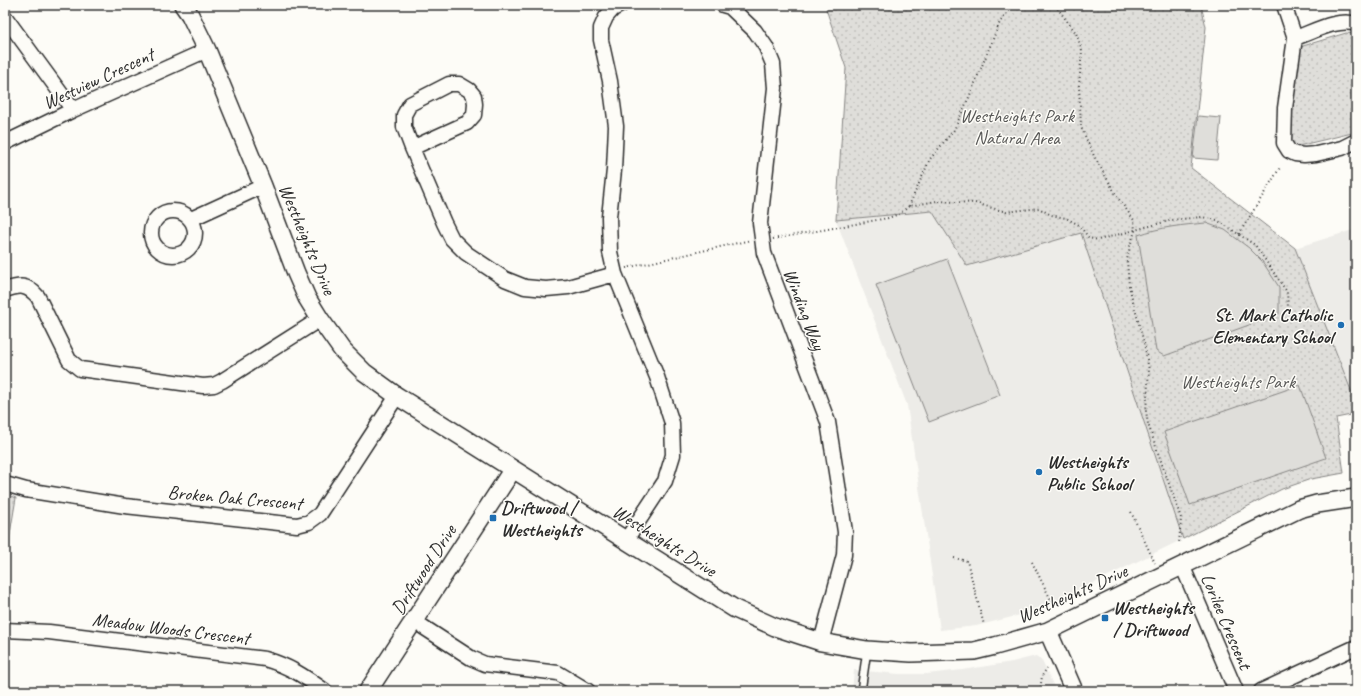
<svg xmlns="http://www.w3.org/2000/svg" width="1361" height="696" font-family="Caveat,sans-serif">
<defs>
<pattern id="park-dots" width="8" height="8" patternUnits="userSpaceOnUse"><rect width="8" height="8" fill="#dfdeda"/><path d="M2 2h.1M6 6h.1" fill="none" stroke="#c0bfbb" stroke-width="1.8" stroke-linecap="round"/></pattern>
</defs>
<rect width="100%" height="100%" fill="#fdfcf7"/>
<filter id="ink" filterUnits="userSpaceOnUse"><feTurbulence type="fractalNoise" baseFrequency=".025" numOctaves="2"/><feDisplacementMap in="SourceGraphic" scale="8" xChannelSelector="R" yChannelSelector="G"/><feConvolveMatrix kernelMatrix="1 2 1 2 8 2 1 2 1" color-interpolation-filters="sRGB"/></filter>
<g filter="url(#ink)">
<!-- built -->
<path fill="#edece8" d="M 932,211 L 967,266 L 1081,233 L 1183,539 L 1059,600 L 1020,615 L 976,626 L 940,630 L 907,405 L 836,220 Z
M 1356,229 L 1356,403 L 1295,248 Z
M 1036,656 L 1042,661 L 1056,691 L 852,691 L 854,670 L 899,674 L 927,674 L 962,670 L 1012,662 Z"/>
<!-- park -->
<path fill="url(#park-dots)" stroke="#858482" d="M 833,5 L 1201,5 L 1206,27 L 1191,168 L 1295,248 L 1356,403 L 1356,414 L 1336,418 L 1344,473 L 1311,479 L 1282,489 L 1183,539 L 1081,233 L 967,266 L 932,211 L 836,220 L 846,68 L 826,9 Z
M 1346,33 L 1356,34 L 1356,130 L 1352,133 L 1298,146 L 1293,145 L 1289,137 L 1298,52 L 1303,46 Z
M 5,494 L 16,498 L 6,558 L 5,622 Z"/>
<!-- garden -->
<path fill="#dfdeda" stroke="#858482" d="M 1198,116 L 1221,118 L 1217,160 L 1193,158 Z
M 1206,223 L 1225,230 L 1249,248 L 1262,261 L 1279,287 L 1279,314 L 1164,356 L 1156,351 L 1138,235 C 1161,227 1183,225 1206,223 Z
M 947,259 L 1000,395 L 929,422 L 876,285 Z
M 1300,385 L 1326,458 L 1190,505 L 1164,432 Z"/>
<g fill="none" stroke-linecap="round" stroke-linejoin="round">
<!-- service casing -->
<g stroke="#2b2b2b" stroke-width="10">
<path id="service" d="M 861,691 L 867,650"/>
</g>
<!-- minor casing -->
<g stroke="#2b2b2b" stroke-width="17">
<path id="minor" d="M 621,5 L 613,9 L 606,17 L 601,28 L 601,40 L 610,81 L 616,126 L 614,170 L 609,217 L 610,252 L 615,274 L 657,377 L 672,423 L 673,455 L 665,481 L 626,540
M 723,5 L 730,7 L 755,31 L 766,47 L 773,64 L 775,88 L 760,223 L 764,253 L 828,422 L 838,485 L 845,532 L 844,555 L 821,642
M 1284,5 L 1295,38 L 1285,108 L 1284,143 L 1289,151 L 1295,154 L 1304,155 L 1316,154 L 1342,148 L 1356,141
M 5,17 L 73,110
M 1295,38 C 1313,32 1337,18 1356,24
M 5,143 L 73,110 L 207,50
M 412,148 L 467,123 L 474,115 L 475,104 L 474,96 L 469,90 L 459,84 L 449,84 L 410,104 L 404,115 L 404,127 L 412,148 L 444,223 L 452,239 L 466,253 L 505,279 L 525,287 L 546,289 L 568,287 L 615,274
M151 233a22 22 0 1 1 44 0a22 22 0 1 1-44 0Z
M 191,219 L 263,186
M 5,290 C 20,285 27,284 38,297 L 69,360 L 80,369 L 203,386 L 214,385 L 222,381 L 320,319
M 5,484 L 26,490 L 125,506 L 297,525 L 309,522 L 320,514 L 397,396
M 1182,565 L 1236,691
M 414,621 L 471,658 L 485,664 L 558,673 L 588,691
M 5,630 L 49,632 L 265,659 C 289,666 304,676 325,691
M 1261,691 L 1356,647"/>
</g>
<!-- tertiary casing -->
<g stroke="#2b2b2b" stroke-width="20">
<path id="tertiary" d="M 183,5 L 190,15 L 207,50 L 263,186 L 296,273 L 307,298 L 320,319 L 342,350 L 364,372 L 397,396 L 735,609 L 775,627 L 821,642 L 867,650 L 911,653 L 974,651 L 995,646 L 1048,631 L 1299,509 L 1317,504 L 1356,498
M 1048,631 L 1074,691
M 368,691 L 513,469"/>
</g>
<!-- path -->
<path stroke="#2b2b2b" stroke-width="2" stroke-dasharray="1 3" stroke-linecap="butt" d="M 1055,5 L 1076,33 L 1082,50 L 1079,85 L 1081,127 L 1094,156 L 1118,198 L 1134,220 L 1135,231 L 1130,246 L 1127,260 L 1129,286 L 1144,343 L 1149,370 L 1146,411 L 1148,424 L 1181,518 L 1179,543
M 909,206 L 930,159 L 954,130 L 970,95 L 1000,22 L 1014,5
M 1239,234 L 1281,166
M 773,239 L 888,218 L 899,214 L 909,206 L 937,201 L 975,203 L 1006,212 L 1039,208 L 1051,215 L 1066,218 L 1079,225 L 1089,238 L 1098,240 L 1172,220 L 1202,217 L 1217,220 L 1255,245 L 1287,292 L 1288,307
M 626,268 L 751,240
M 1131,512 L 1155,563
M 954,558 L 967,561 L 984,625
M 1032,562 L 1053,604
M 5,612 L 8,616
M 1040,691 L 1042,676 L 1047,668"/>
<!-- service -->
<use href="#service" stroke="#fdfcf7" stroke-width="7"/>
<!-- minor -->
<use href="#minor" stroke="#fdfcf7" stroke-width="14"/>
<!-- tertiary -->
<use href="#tertiary" stroke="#fdfcf7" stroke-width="17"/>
</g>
</g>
<!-- markers -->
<g fill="#1f6fb2" stroke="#fdfcf7" stroke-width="1.5">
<circle cx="1341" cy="325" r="4"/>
<circle cx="1039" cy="472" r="4"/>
<rect x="489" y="514" width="8" height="8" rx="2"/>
<rect x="1101" y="614" width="8" height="8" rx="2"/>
</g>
<g text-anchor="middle" stroke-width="3" stroke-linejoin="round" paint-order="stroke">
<!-- street labels -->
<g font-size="19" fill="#2b2b2b" stroke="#fdfcf7">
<text transform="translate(98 78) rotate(-25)" y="7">Westview Crescent</text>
<text transform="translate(308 239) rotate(67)" y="7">Westheights Drive</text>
<text transform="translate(805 309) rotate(69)" y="7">Winding Way</text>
<text transform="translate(235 497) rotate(5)" y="7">Broken Oak Crescent</text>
<text transform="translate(665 540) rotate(32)" y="7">Westheights Drive</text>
<text transform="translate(423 569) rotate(-57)" y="7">Driftwood Drive</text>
<text transform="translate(1072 593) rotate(-24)" y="7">Westheights Drive</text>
<text transform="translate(1227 621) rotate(67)" y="7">Lorilee Crescent</text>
<text transform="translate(171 628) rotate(7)" y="7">Meadow Woods Crescent</text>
</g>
<!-- park labels -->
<g font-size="19" fill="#585857" stroke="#fdfcf7">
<text x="1017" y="122">Westheights Park<tspan x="1017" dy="22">Natural Area</tspan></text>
<text x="1238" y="388">Westheights Park</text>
</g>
<!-- poi labels -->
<g font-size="19" font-weight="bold" fill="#2b2b2b" stroke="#fdfcf7" text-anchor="start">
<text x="1333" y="321" text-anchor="end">St. Mark Catholic<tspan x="1333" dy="22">Elementary School</tspan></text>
<text x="1047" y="468">Westheights<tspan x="1047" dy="22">Public School</tspan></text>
<text x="501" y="514">Driftwood /<tspan x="501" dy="22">Westheights</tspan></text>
<text x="1113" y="614">Westheights<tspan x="1113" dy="22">/ Driftwood</tspan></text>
</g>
</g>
<!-- margin -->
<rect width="1361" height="696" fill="none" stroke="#fdfcf7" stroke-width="20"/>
<rect x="10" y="10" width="1341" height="676" fill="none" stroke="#2b2b2b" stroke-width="1.5" filter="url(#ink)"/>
</svg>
